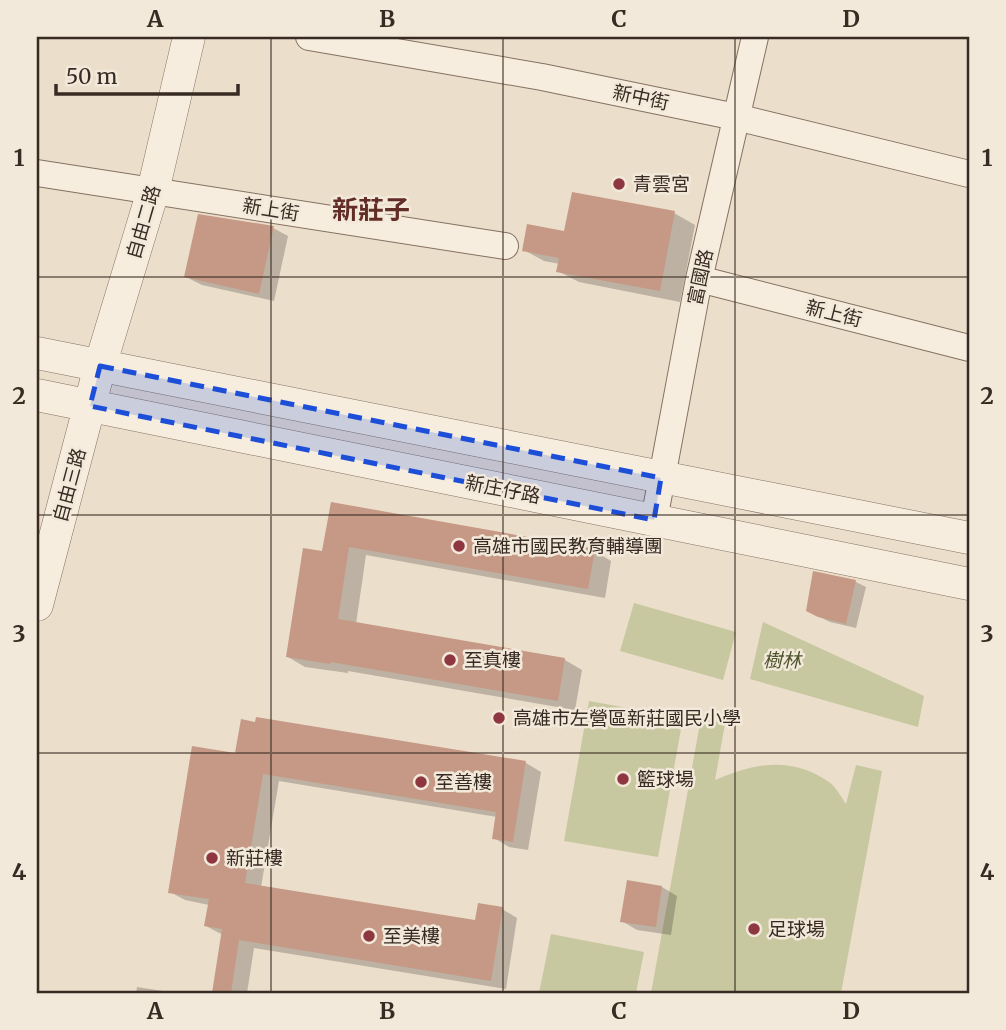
<svg xmlns="http://www.w3.org/2000/svg" width="1006" height="1030" font-family="Merriweather,'Noto Sans TC',serif">
<rect width="100%" height="100%" fill="#ebdecb"/>
<!-- green -->
<path fill="#c8c8a0" d="M 634,603 L 736,632 L 723,680 L 620,651 Z
M 763,622 L 924,696 L 918,727 L 750,679 Z
M 589,701 L 683,718 L 658,857 L 564,841 Z
M 701,718 L 725,724 L 715,780 C 754,763 791,756 829,782 C 836,787 841,797 846,804 L 856,765 L 882,771 L 841,993 L 651,993 Z
M 551,934 L 644,952 L 636,993 L 539,993 Z"/>
<!-- shadow -->
<path fill="#0003" d="M 674,213 L 695,225 L 680,302 L 579,282 L 558,271 L 560,264 L 544,261 L 524,250 L 566,233 Z
M 273,228 L 288,236 L 274,301 L 202,285 L 186,277 Z
M 333,504 L 594,551 L 611,561 L 605,598 L 366,555 L 356,624 L 565,660 L 582,670 L 575,710 L 348,671 L 348,673 L 305,667 L 288,657 L 324,553 Z
M 815,573 L 856,582 L 866,587 L 856,628 L 830,622 L 818,616 Z
M 257,719 L 526,763 L 541,772 L 528,850 L 509,847 L 494,838 L 497,817 L 279,781 L 261,887 L 477,922 L 502,909 L 517,918 L 506,989 L 254,948 L 247,993 L 214,993 L 223,935 L 206,926 L 209,905 L 185,900 L 170,892 L 237,755 Z
M 662,887 L 677,896 L 671,935 L 637,930 L 622,921 Z
M 137,987 L 176,993 L 136,993 Z"/>
<!-- building -->
<path fill="#c59985" d="M 572,192 L 675,211 L 660,291 L 556,272 L 559,258 L 522,251 L 527,224 L 564,231 Z
M 198,214 L 274,226 L 259,294 L 184,277 Z
M 331,502 L 595,549 L 588,589 L 349,547 L 338,619 L 565,658 L 558,701 L 331,662 L 330,664 L 286,657 L 303,548 L 322,551 Z
M 813,571 L 856,580 L 846,624 L 818,617 L 806,611 Z
M 256,717 L 526,761 L 513,842 L 492,839 L 496,812 L 263,774 L 245,883 L 475,920 L 478,903 L 503,907 L 491,981 L 239,940 L 231,993 L 212,993 L 222,929 L 204,926 L 209,899 L 168,893 L 192,746 L 235,753 L 241,719 L 255,722 Z
M 627,880 L 662,886 L 656,927 L 620,922 Z"/>
<g fill="none" stroke-linecap="round" stroke-linejoin="round">
<!-- minor casing -->
<g stroke="#867161" stroke-width="28">
<path id="minor" d="M 309,37 L 542,77 L 736,117 L 969,174
M 37,173 L 505,246
M 699,279 L 969,348
M 654,520 L 699,279 L 755,37"/>
</g>
<!-- tertiary casing -->
<g stroke="#867161" stroke-width="33">
<path id="tertiary" d="M 37,353 L 969,538
M 37,395 L 969,584
M 37,605 L 100,366 L 153,191 L 189,37"/>
</g>
<!-- minor -->
<use href="#minor" stroke="#f6edde" stroke-width="26"/>
<!-- tertiary -->
<use href="#tertiary" stroke="#f6edde" stroke-width="32"/>
</g>
<!-- marked area -->
<path fill="#1d4ed8" fill-opacity="0.2" stroke="#1d4ed8" stroke-width="5" stroke-dasharray="14 9" stroke-linejoin="round" d="M 100,366 L 661,478 L 654,520 L 90,406 Z"/>
<!-- grid -->
<path fill="none" stroke="#382b23" stroke-width="2" stroke-opacity="0.55" d="M 271,37 L 271,993M 503,37 L 503,993M 735,37 L 735,993M 37,277 L 969,277M 37,515 L 969,515M 37,753 L 969,753"/>
<!-- markers -->
<g fill="#8f3740" stroke="#f3e9da" stroke-width="2.5">
<circle cx="619" cy="184" r="7"/>
<circle cx="459" cy="546" r="7"/>
<circle cx="450" cy="660" r="7"/>
<circle cx="499" cy="718" r="7"/>
<circle cx="623" cy="779" r="7"/>
<circle cx="421" cy="782" r="7"/>
<circle cx="212" cy="858" r="7"/>
<circle cx="754" cy="929" r="7"/>
<circle cx="369" cy="936" r="7"/>
</g>
<g text-anchor="middle" stroke-width="5" stroke-linejoin="round" paint-order="stroke">
<!-- street labels -->
<g font-size="19" fill="#382b23" stroke="#f3e9da">
<text transform="translate(641 97) rotate(12)" y="7">新中街</text>
<text transform="translate(271 209) rotate(9)" y="7">新上街</text>
<text transform="translate(143 222) rotate(-74)" y="7">自由二路</text>
<text transform="translate(700 277) rotate(-78)" y="7">富國路</text>
<text transform="translate(834 313) rotate(14)" y="7">新上街</text>
<text transform="translate(69 485) rotate(-75)" y="7">自由三路</text>
<text transform="translate(503 489) rotate(11)" y="7">新庄仔路</text>
</g>
<!-- poi labels -->
<g font-size="19" fill="#382b23" stroke="#f3e9da" text-anchor="start">
<text x="633" y="191">青雲宮</text>
<text x="473" y="553">高雄市國民教育輔導團</text>
<text x="464" y="667">至真樓</text>
<text x="513" y="725">高雄市左營區新莊國民小學</text>
<text x="637" y="786">籃球場</text>
<text x="435" y="789">至善樓</text>
<text x="226" y="865">新莊樓</text>
<text x="768" y="936">足球場</text>
<text x="383" y="943">至美樓</text>
</g>
<!-- park labels -->
<g font-size="19" font-style="italic" fill="#4d532b" stroke="#f3e9da">
<text x="782" y="667">樹林</text>
</g>
<!-- district labels -->
<g font-size="26" font-weight="bold" fill="#612d26" stroke="#f3e9da">
<text x="371" y="219">新莊子</text>
</g>
</g>
<!-- border -->
<rect width="1006" height="1030" fill="none" stroke="#f3e9da" stroke-width="77"/>
<!-- scale -->
<path d="M56 84v10h182v-10" fill="none" stroke="#382b23" stroke-width="3.5"/>
<text x="66" y="84" font-size="21" fill="#382b23" stroke="#f3e9da" stroke-width="5" paint-order="stroke">50 m</text>
<rect x="38" y="38" width="930" height="954" fill="none" stroke="#382b23" stroke-width="2.5"/>
<g font-size="23" text-anchor="middle" font-weight="bold" fill="#382b23">
<text x="155" y="27">A</text>
<text x="387" y="27">B</text>
<text x="619" y="27">C</text>
<text x="851" y="27">D</text>
<text x="19" y="166">1</text>
<text x="987" y="166">1</text>
<text x="19" y="404">2</text>
<text x="987" y="404">2</text>
<text x="19" y="642">3</text>
<text x="987" y="642">3</text>
<text x="19" y="880">4</text>
<text x="987" y="880">4</text>
<text x="155" y="1019">A</text>
<text x="387" y="1019">B</text>
<text x="619" y="1019">C</text>
<text x="851" y="1019">D</text>
</g>
</svg>
